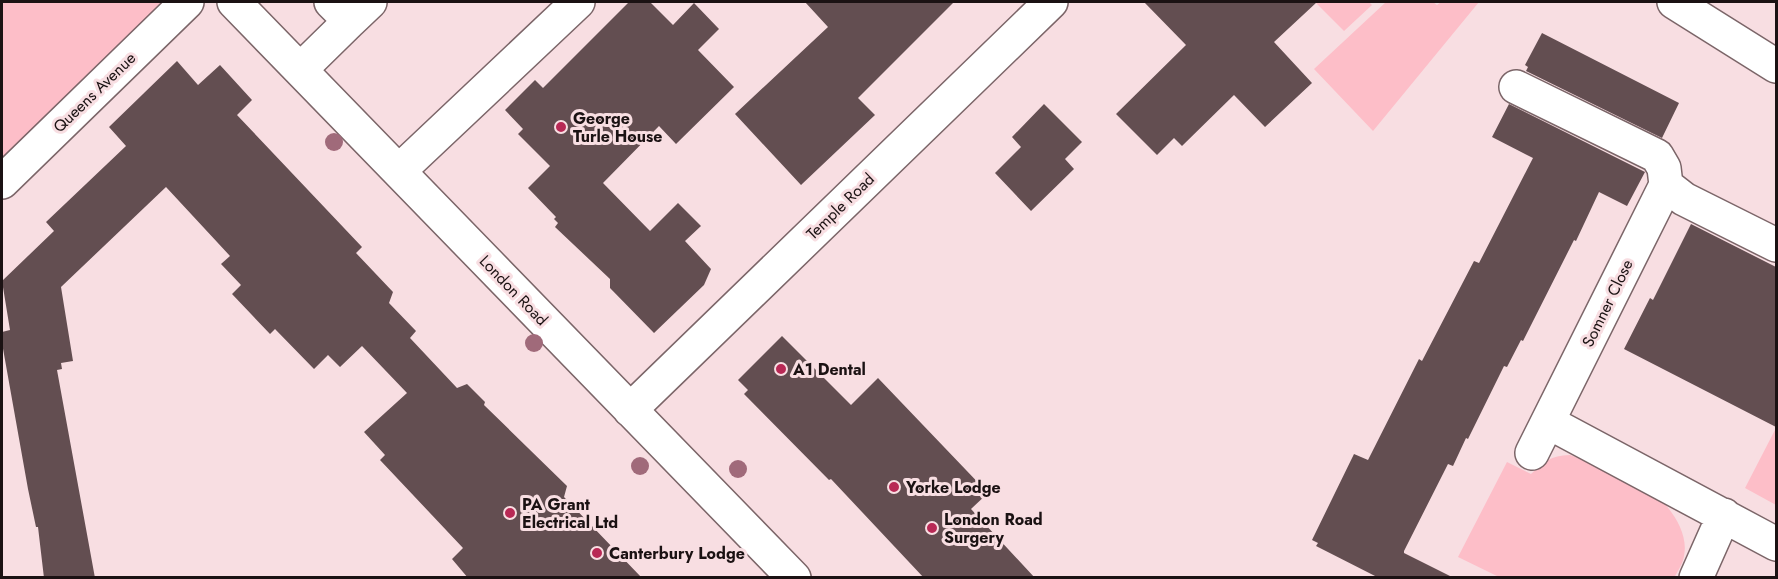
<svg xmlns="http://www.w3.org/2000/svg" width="1778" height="579" font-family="Jost,sans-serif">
<rect width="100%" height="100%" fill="#f8dee2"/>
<!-- green -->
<path fill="#fdbec8" d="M 2,2 L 187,2 L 2,182 Z
M 1315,2 L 1369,2 L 1372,5 L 1344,31 Z
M 1386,2 L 1433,2 L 1437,5 L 1441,2 L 1479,2 L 1373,131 L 1314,69 Z
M 1776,428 L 1776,505 L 1745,488 Z
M 1570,455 L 1581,459 L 1665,504 C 1677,518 1688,537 1684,556 C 1683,563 1678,571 1674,578 L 1499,577 L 1458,557 L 1507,462 L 1531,474 C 1545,461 1550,456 1570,455 Z"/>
<!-- building -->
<path fill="#634e51" d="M 629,2 L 650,2 L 673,25 L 694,3 L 719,29 L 698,50 L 734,87 L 676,144 L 659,126 L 603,183 L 650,231 L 678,203 L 701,226 L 685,241 L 711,269 L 704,285 L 654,333 L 610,288 L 610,279 L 555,227 L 558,223 L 554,219 L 556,217 L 528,188 L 550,166 L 518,134 L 523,129 L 505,110 L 535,80 L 543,88 Z
M 805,2 L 954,2 L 858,98 L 875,115 L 801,185 L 735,114 L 828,27 Z
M 1144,2 L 1317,2 L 1274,42 L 1312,83 L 1265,127 L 1234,95 L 1182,146 L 1174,138 L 1157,155 L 1116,114 L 1186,45 Z
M 1542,33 L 1679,103 L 1662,138 L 1526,71 L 1528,67 L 1525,65 Z
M 177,61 L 198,85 L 220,65 L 252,100 L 237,115 L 362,247 L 356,253 L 393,292 L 389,303 L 416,331 L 410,338 L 457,388 L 467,384 L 485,402 L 484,405 L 567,486 L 564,497 L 642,578 L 468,578 L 452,559 L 463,548 L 380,460 L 385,455 L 364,432 L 407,393 L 362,346 L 340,367 L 328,355 L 314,369 L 275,329 L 270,334 L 232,294 L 241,285 L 221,264 L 230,256 L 166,187 L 61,287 L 73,361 L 61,363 L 62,369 L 57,370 L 95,578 L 44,578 L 38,527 L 36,527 L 28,489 L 2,343 L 2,332 L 10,330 L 2,281 L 54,231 L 46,222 L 126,146 L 109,127 Z
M 1044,104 L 1082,142 L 1065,159 L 1074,169 L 1031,211 L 995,173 L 1021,147 L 1012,137 Z
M 1509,104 L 1645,172 L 1627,206 L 1599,192 L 1576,241 L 1574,240 L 1523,341 L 1521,340 L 1507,367 L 1504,366 L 1468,439 L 1466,438 L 1453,466 L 1448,464 L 1404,551 L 1404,553 L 1454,578 L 1379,578 L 1316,546 L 1318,543 L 1312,540 L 1354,454 L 1368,460 L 1419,359 L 1422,361 L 1474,261 L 1479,263 L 1533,158 L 1492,137 Z
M 1691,224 L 1776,267 L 1776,427 L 1624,349 L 1650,298 L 1653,300 Z
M 782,336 L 851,405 L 878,378 L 988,493 L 971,509 L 1035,578 L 924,578 L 831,479 L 829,480 L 744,394 L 748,390 L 738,380 Z"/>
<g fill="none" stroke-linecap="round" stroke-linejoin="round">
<!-- minor casing -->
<g stroke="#7b6568" stroke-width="36">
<path id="minor" d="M 234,2 L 794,578
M 1674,2 L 1776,66
M 350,21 L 370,2
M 300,70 L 350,21 L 331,2
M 1516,87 L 1657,156 L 1664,168 L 1666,185 L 1684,199 L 1776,245
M 399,171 L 578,2
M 2,182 L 187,2
M 630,410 L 1051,2
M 1548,422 L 1776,544
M 1532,453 L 1666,185
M 1696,578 L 1724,515"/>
</g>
<!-- minor -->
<use href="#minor" stroke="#fff" stroke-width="33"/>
</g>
<!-- trees -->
<g fill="#a06a7a">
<circle cx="334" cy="142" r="9"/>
<circle cx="534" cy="343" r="9"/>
<circle cx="640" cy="466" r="9"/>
<circle cx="738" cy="469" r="9"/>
</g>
<!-- markers -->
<g fill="#b82955" stroke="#f8dee2" stroke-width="2">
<circle cx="561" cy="127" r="6"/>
<circle cx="781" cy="369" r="6"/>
<circle cx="894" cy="487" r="6"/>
<circle cx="510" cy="513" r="6"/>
<circle cx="932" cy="528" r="6"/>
<circle cx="597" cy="553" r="6"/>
</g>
<g text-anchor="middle" stroke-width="6" stroke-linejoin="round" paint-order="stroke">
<!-- street labels -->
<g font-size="16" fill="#1b1213" stroke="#f8dee2">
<text transform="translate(94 92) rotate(-44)" y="6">Queens Avenue</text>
<text transform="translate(840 206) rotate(-44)" y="6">Temple Road</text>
<text transform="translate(514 290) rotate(46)" y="6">London Road</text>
<text transform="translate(1607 303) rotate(-64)" y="6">Somner Close</text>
</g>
<!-- poi labels -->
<g font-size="16" font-weight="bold" fill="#1b1213" stroke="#f8dee2" text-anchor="start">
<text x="573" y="124">George<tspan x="573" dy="18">Turle House</tspan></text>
<text x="793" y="375">A1 Dental</text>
<text x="906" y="493">Yorke Lodge</text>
<text x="522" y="510">PA Grant<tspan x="522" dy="18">Electrical Ltd</tspan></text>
<text x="944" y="525">London Road<tspan x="944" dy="18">Surgery</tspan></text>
<text x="609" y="559">Canterbury Lodge</text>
</g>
</g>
<!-- border -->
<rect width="1778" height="579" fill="none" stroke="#1b1213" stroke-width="6"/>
</svg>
